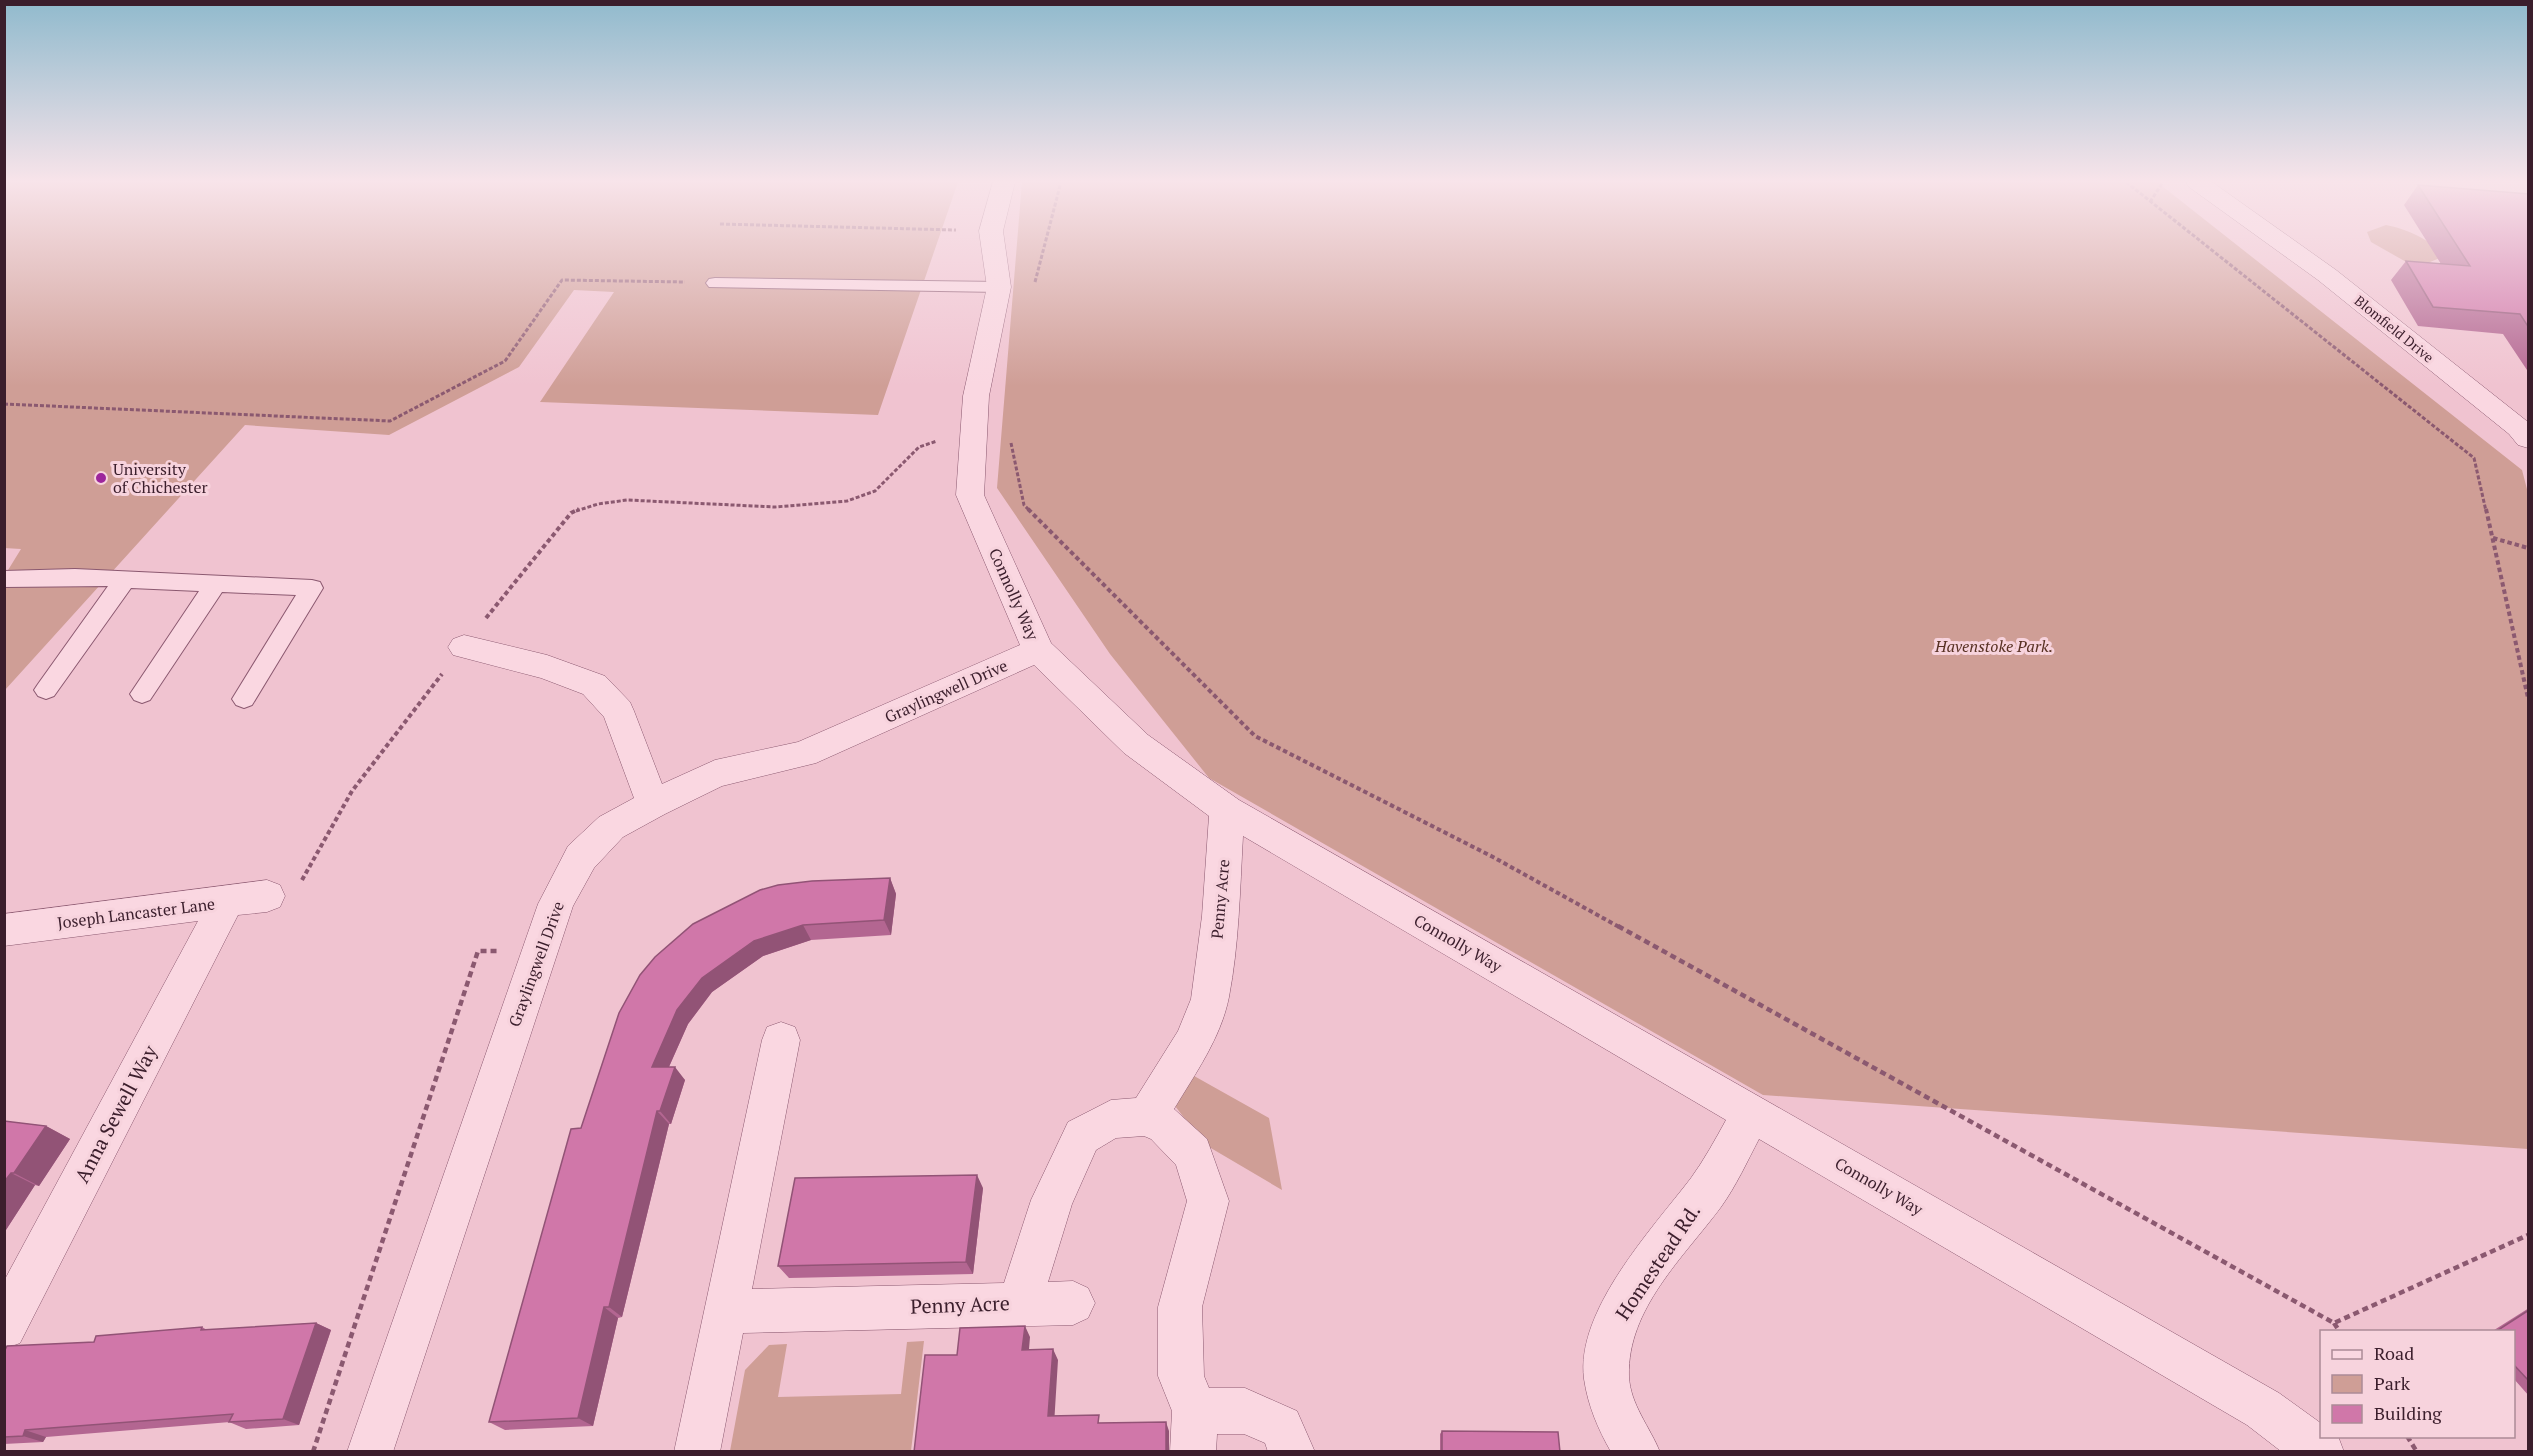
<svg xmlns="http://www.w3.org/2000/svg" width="2533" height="1456" font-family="'PT Serif',serif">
<rect width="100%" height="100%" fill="#f0c3d0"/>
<!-- green -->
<path fill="#cf9e96" d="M 5,182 L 958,182 L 878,415 L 540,402 L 614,292 L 574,290 L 519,367 L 389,435 L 245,425 L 5,690 L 5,575 L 21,549 L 4,548 Z
M 1022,182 L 2157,182 L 2522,470 L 2528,493 L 2528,1149 L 1763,1095 L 1209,778 L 1110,654 L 997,488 Z
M 2386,225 C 2403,228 2435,240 2442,257 L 2423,265 L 2408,263 L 2371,242 L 2367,232 Z
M 1187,1072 L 1269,1118 L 1282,1190 L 1204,1144 L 1169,1098 Z
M 924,1341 L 911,1451 L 730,1451 L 745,1370 L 769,1345 L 787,1344 L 778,1397 L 901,1394 L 907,1342 Z"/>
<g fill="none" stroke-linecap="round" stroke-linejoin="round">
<!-- service casing -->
<g stroke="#8b5970" stroke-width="2">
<path id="service" d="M 715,278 L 999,282 L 1005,283 L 1008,287 L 1005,291 L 999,292 L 709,287 L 706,283 L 709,279 Z
M 75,569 L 312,580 L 320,582 L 323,588 L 252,705 L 244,708 L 236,705 L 232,699 L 296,595 L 222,592 L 150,700 L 142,703 L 134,700 L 130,694 L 199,591 L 131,588 L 54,696 L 46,699 L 38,696 L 34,690 L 38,684 L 108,586 L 4,587 L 4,571 Z"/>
</g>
<!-- minor casing -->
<g stroke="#8b5970" stroke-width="1">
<path id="minor" d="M 993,182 L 1015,182 L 1003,231 L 1011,287 L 989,396 L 984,495 L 1051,643 L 1148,735 L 1239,800 L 2279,1393 L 2322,1424 L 2322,1436 L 2338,1436 L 2344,1452 L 2282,1452 L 2247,1425 L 1759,1139 C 1747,1162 1736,1186 1721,1207 C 1684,1257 1627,1309 1629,1376 C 1630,1404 1650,1427 1660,1452 L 1611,1452 C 1598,1429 1588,1406 1584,1379 C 1575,1311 1652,1229 1691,1178 C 1704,1160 1715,1140 1726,1120 L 1243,836 C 1240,890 1239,945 1229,997 C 1221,1038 1195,1074 1174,1109 L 1207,1139 L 1229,1201 L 1202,1307 L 1204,1376 L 1209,1388 L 1245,1388 L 1297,1411 L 1315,1452 L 1268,1452 L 1265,1443 L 1244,1434 L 1217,1434 L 1216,1452 L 1170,1452 L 1172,1411 L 1158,1376 L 1158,1307 L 1187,1201 L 1176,1165 L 1151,1139 L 1144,1136 L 1116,1138 L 1096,1150 L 1072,1204 L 1048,1282 L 1073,1281 L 1088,1288 L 1095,1303 L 1088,1318 L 1073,1325 L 743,1333 L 720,1452 L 674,1452 L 762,1040 L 767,1027 L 781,1022 L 795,1027 L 800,1040 L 752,1289 L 1004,1283 L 1031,1200 L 1068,1122 L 1111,1100 L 1136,1098 L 1178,1031 L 1191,999 L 1202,916 L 1209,816 L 1124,753 L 1034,665 L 816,763 L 722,786 L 665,814 L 623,837 L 594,868 L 573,906 L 393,1452 L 347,1452 L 538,904 L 568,846 L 599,817 L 634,798 L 604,717 L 583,694 L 541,678 L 453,655 L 448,647 L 453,639 L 464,635 L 547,655 L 605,676 L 630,702 L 634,711 L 662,784 L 715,760 L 798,742 L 1020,645 L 956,495 L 963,396 L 987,287 L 979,231 Z
M 2186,182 L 2212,182 L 2336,270 L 2528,422 L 2528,448 L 2518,445 L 2509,434 L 2318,280 L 2189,187 Z
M 267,880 L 280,885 L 285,896 L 280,907 L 267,912 L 238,915 L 20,1343 L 4,1349 L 4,1281 L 198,921 L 4,946 L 4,914 Z"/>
</g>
<!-- path-far2 -->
<path stroke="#8b5970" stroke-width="3" stroke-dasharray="4 2" stroke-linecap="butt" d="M 2126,182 L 2474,458 L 2486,511
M 2150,202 L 2163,182
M 720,224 L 956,230
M 1035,282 L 1061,182
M 4,404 L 390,421 L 505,361 L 562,280 L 685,282
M 1011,443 L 1024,505 L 1030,511
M 576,511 L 598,504 L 627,500 L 775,507 L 847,501 L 875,491 L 919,447 L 937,441"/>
<!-- path-far1 -->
<path stroke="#8b5970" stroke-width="4" stroke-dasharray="4.5 3" stroke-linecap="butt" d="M 1028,509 L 1255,736 L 1493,857 L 1621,928
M 2486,509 L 2528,698
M 2493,538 L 2528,548
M 486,618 L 571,513 L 579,509
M 302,880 L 352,791 L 442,674"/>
<!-- path -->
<path stroke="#8b5970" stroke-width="4.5" stroke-dasharray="6 4" stroke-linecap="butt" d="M 1618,926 L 2334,1323 L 2528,1235
M 2334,1323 L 2340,1332
M 2407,1436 L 2417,1452
M 313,1452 L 478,951 L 497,951"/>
<!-- service -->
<use href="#service" fill="#fad7e1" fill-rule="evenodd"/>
<!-- minor -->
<use href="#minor" fill="#fad7e1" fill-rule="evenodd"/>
</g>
<!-- wall -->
<path fill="#b36691" d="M 2418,185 L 2529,194 L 2529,373 L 2503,334 L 2418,326 L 2391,280 L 2406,261 L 2441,264 L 2404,205 Z
M 890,878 L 896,894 L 891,935 L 811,940 L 763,956 L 712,992 L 688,1024 L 669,1067 L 685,1080 L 671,1124 L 669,1124 L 622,1317 L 618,1318 L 593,1426 L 505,1430 L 489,1422 L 581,1128 L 619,1013 Z
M 4,1121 L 46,1126 L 70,1139 L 39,1186 L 35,1185 L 4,1233 Z
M 983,1188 L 973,1274 L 789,1278 L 778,1266 Z
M 2529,1308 L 2529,1396 L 2514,1379 L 2514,1332 L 2491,1332 Z
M 316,1323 L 331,1330 L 299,1425 L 246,1429 L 229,1422 L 230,1422 L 46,1437 L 43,1442 L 4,1444 L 4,1352 L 94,1342 L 202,1327 L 207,1330 Z
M 1442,1431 L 1560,1452 L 1440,1452 L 1440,1434 Z"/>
<!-- shaded-wall -->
<path fill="#925376" d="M 890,878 L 896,894 L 891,935 L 884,920 Z
M 803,925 L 811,940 L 763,956 L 712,992 L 688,1024 L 663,1080 L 652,1067 L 677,1010 L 702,978 L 754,941 Z
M 675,1067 L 685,1080 L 671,1124 L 660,1111 Z
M 657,1111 L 669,1124 L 622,1317 L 609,1307 Z
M 46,1126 L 70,1139 L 39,1186 L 14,1173 Z
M 11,1173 L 35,1185 L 4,1233 L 4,1182 Z
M 977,1175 L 983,1188 L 973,1274 L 966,1262 Z
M 604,1307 L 618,1318 L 593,1426 L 578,1418 Z
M 316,1323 L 331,1330 L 299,1425 L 283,1419 Z
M 1025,1326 L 1030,1337 L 1028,1361 L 1022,1350 Z
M 1053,1349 L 1058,1360 L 1054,1425 L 1048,1416 Z
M 1166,1422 L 1169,1431 L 1169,1452 L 1166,1452 Z
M 25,1430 L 46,1437 L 43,1442 L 23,1436 Z"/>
<!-- building -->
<path fill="#d077a9" stroke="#925376" stroke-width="1.5" d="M 2418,185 L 2529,194 L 2529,328 L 2520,314 L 2433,307 L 2406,261 L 2470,266 Z
M 890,878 L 884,920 L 803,925 L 754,941 L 702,978 L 677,1010 L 652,1067 L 675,1067 L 660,1111 L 657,1111 L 609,1307 L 604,1307 L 578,1418 L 489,1422 L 571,1129 L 581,1128 L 619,1013 L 640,975 L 655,957 L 693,924 L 760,890 L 778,885 L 812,881 Z
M 4,1121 L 46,1126 L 14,1173 L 11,1173 L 4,1182 Z
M 977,1175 L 966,1262 L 778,1266 L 795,1178 Z
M 2529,1310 L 2529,1381 L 2514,1365 L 2514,1332 L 2495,1332 Z
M 316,1323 L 283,1419 L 229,1422 L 233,1414 L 25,1430 L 23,1436 L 4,1437 L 4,1352 L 7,1346 L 94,1342 L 96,1336 L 202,1327 L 201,1330 Z
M 1025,1326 L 1022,1350 L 1053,1349 L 1048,1416 L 1099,1415 L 1098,1423 L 1166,1422 L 1166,1452 L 914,1452 L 925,1355 L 957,1355 L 960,1328 Z
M 1442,1431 L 1558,1432 L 1560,1452 L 1442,1452 Z"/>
<!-- sky -->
<linearGradient id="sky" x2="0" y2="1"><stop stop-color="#90bacd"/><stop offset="0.47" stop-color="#f8e4ea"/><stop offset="1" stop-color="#f8e4ea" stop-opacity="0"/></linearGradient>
<rect width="2533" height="386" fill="url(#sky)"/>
<!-- markers -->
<circle fill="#9d269c" stroke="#f7d3dd" stroke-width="2" cx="101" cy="478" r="6"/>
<g text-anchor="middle" stroke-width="6" stroke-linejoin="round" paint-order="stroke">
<!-- far-street labels -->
<g font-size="14" fill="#3b1e2c" stroke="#f7d3dd">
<text transform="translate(2394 329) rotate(39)" y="5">Blomfield Drive</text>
</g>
<!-- poi labels -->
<g font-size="16" fill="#3b1e2c" stroke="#f7d3dd" text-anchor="start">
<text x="113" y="475">University<tspan x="113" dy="18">of Chichester</tspan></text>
</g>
<!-- street labels -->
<g font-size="16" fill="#3b1e2c" stroke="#f7d3dd">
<text transform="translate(1014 594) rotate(66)" y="6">Connolly Way</text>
<text transform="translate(946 691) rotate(-24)" y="6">Graylingwell Drive</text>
<text transform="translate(1220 899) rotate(-85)" y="6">Penny Acre</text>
<text transform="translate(136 913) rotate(-7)" y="6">Joseph Lancaster Lane</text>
<text transform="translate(1458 943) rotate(30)" y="6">Connolly Way</text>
<text transform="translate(536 964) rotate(-70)" y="6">Graylingwell Drive</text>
<text transform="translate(1879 1186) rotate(30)" y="6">Connolly Way</text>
</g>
<!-- park labels -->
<g font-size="16" font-style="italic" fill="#583123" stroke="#f7d3dd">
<text x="1994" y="652">Havenstoke Park.</text>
</g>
<!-- near-street labels -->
<g font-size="20" fill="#3b1e2c" stroke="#f7d3dd">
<text transform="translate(116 1114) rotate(-62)" y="7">Anna Sewell Way</text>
<text transform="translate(1658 1262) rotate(-56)" y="7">Homestead Rd.</text>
<text transform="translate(960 1305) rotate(-2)" y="7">Penny Acre</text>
</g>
</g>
<!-- border -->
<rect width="2533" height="1456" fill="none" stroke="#3b1e2c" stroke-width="12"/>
<!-- legend -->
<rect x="2320" y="1330" width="195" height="108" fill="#f7d3dd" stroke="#ac8b96" stroke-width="1.5"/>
<rect x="2332" y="1350" width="30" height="9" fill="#fad7e1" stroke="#ac8b96" stroke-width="1.5"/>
<text x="2374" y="1360" font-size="18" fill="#3b1e2c">Road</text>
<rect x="2332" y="1375" width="30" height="18" fill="#cf9e96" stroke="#ac8b96" stroke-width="1.5"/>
<text x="2374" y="1390" font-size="18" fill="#3b1e2c">Park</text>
<rect x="2332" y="1405" width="30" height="18" fill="#d077a9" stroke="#ac8b96" stroke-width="1.5"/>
<text x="2374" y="1420" font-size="18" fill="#3b1e2c">Building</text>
</svg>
